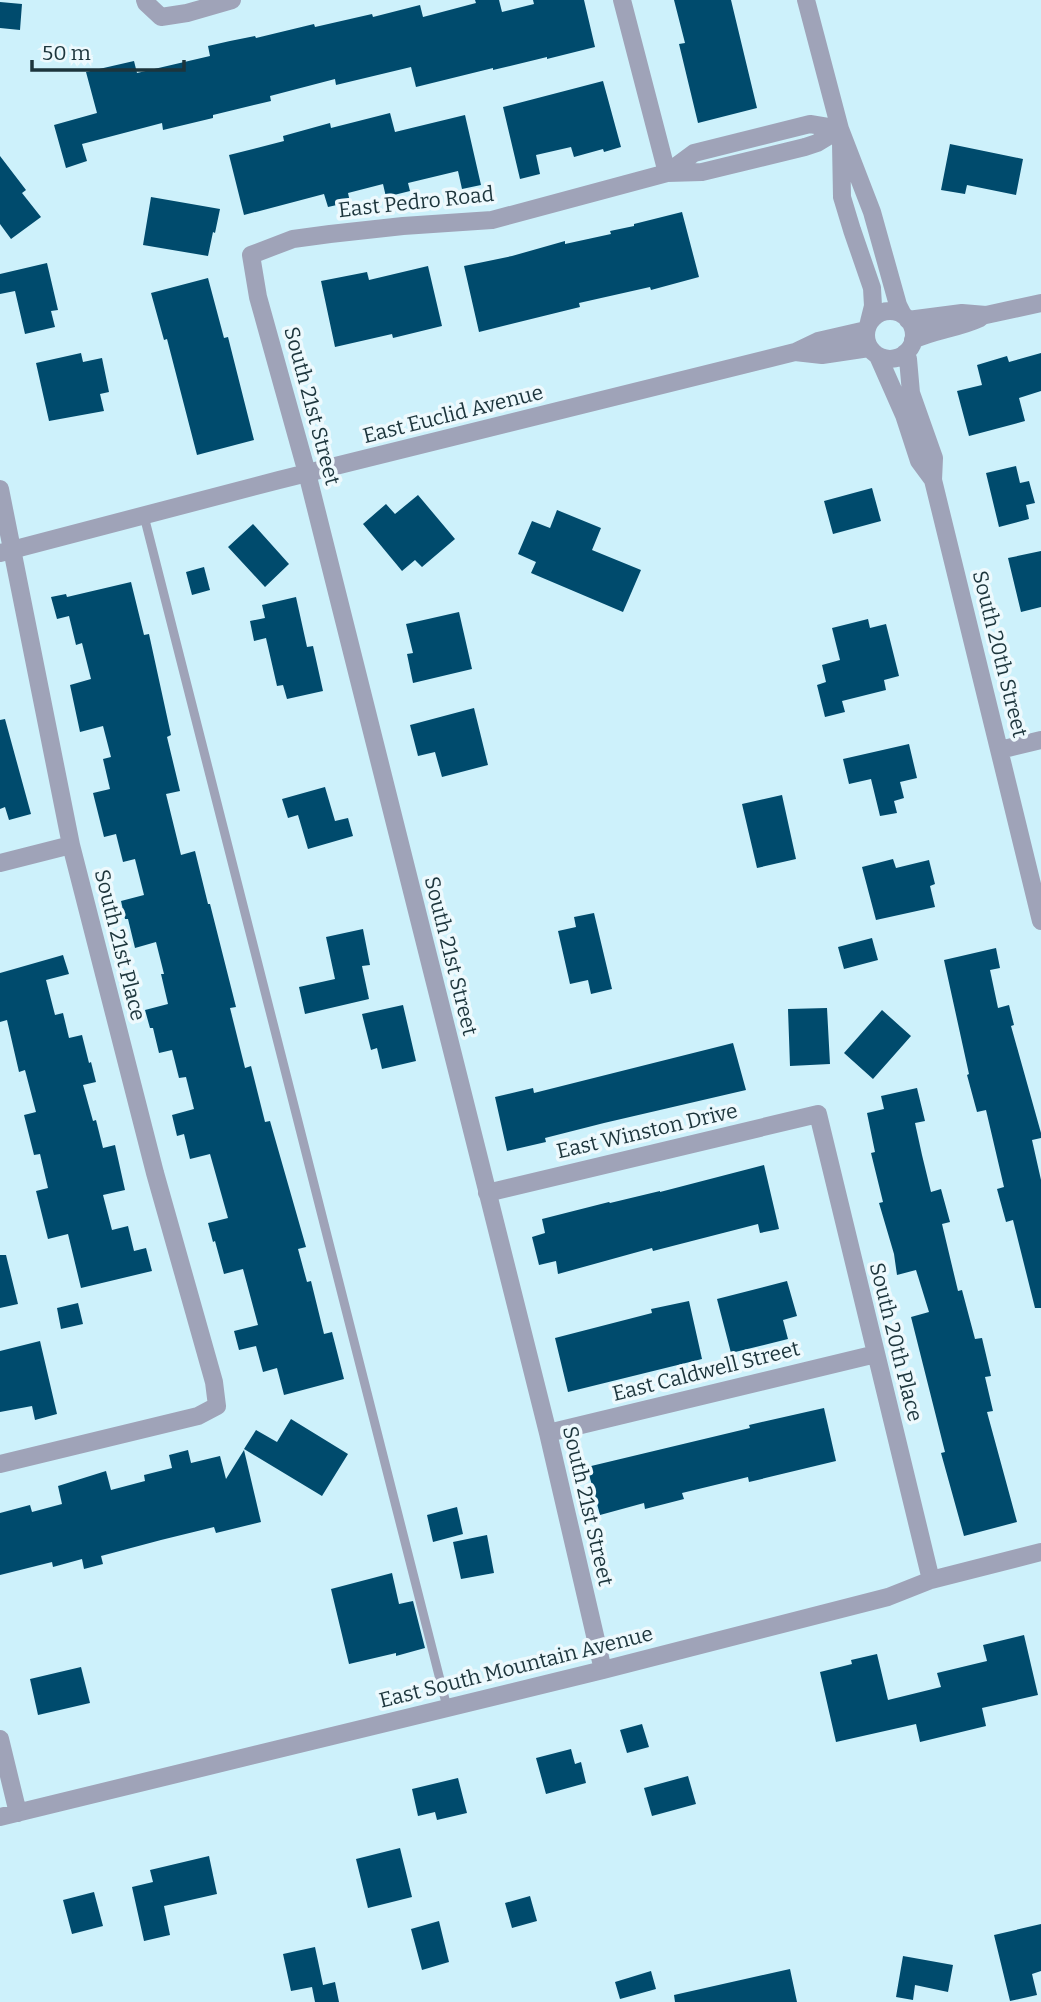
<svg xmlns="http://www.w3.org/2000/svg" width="1041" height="2002" font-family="Bitter,serif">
<rect width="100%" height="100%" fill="#cdf1fb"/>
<!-- building -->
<path fill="#004b6d" d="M 475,0 L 499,0 L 502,12 L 534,4 L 533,0 L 584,0 L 595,47 L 547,59 L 547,57 L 493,70 L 493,68 L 416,87 L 411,67 L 336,85 L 335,79 L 270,96 L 271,101 L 213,115 L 213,118 L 163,130 L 162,123 L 82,144 L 87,161 L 66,168 L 54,125 L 97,113 L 86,72 L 134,61 L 137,73 L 210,56 L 208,46 L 230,41 L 255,36 L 256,38 L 314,24 L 315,27 L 372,14 L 373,17 L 420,5 L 423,17 L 476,3 Z
M 674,0 L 731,0 L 757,108 L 698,123 L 679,44 L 685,43 Z
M 0,2 L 22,4 L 20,30 L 0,28 Z
M 603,81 L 621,147 L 604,152 L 603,149 L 574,157 L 571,147 L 536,155 L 540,174 L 520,179 L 503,107 Z
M 390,113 L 395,132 L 465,115 L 481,185 L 462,189 L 458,171 L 408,183 L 410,191 L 386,197 L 383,184 L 348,193 L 350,202 L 328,207 L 324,194 L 244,215 L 229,155 L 284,141 L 283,136 L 330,123 L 331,128 Z
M 950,144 L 1023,159 L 1016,195 L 967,185 L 965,194 L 941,190 Z
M 0,156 L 26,190 L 22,193 L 41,217 L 11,239 L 0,224 Z
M 151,197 L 220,209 L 215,233 L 213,232 L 208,256 L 143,245 Z
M 682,212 L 699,277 L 651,290 L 650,287 L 579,303 L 580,307 L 479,332 L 464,266 L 512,256 L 565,241 L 565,244 L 611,234 L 610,231 L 634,226 L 634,224 Z
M 47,263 L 58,310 L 51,311 L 55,327 L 25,334 L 15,291 L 0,294 L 0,274 Z
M 428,266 L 442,326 L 393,338 L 392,334 L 335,347 L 321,281 L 367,272 L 369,280 Z
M 208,278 L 224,338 L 228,337 L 254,440 L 197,455 L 167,339 L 164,340 L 151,293 Z
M 81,353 L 83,362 L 102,358 L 109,392 L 100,394 L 104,411 L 49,421 L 36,363 Z
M 1041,353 L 1041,391 L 1019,398 L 1025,421 L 969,436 L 957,391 L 982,385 L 977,365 L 1007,356 L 1009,362 Z
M 1016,466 L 1020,483 L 1029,481 L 1035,503 L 1026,505 L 1029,519 L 999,527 L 986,473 Z
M 872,488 L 881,521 L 833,534 L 824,501 Z
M 418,495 L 455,539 L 422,567 L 415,560 L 402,571 L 363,524 L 386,504 L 395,514 Z
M 557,510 L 601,528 L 592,550 L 641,570 L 623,612 L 531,573 L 536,562 L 518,554 L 532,521 L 550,528 Z
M 253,524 L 289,564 L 265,587 L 228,547 Z
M 1041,551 L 1041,607 L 1021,612 L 1008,558 Z
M 204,567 L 210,590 L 192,595 L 186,572 Z
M 131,582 L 144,635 L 149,634 L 171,735 L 167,737 L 180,791 L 166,794 L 181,855 L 195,851 L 208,904 L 210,904 L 236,1007 L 230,1008 L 245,1068 L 251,1066 L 265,1122 L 270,1121 L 306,1247 L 298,1249 L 307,1282 L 311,1281 L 324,1334 L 332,1332 L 344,1379 L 284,1395 L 277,1368 L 263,1372 L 256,1346 L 239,1350 L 234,1331 L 258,1325 L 243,1269 L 224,1274 L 215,1241 L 213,1242 L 208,1223 L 228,1218 L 210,1154 L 190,1159 L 184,1134 L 177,1136 L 172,1115 L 194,1109 L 186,1077 L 179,1078 L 172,1050 L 159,1053 L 153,1028 L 150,1028 L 145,1010 L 168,1004 L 161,974 L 164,974 L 156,942 L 135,948 L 128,919 L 125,919 L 121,901 L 144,895 L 135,859 L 123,862 L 116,834 L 104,837 L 93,793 L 110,789 L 103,759 L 111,757 L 103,726 L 80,732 L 70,685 L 91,679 L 82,643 L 76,645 L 69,616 L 57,619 L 51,597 L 66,594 L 67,597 Z
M 296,597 L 307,647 L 313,646 L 323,691 L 287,699 L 283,685 L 277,686 L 266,638 L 254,641 L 250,621 L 265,618 L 262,605 Z
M 459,612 L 472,669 L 413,683 L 407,654 L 413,653 L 406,624 Z
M 868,619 L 870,628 L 886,624 L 899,676 L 884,680 L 886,690 L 842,701 L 845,712 L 825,717 L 817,685 L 826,682 L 822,665 L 840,660 L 832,628 Z
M 474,708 L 488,765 L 442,777 L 435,752 L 418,756 L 410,725 Z
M 5,719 L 31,814 L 9,820 L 5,807 L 0,809 L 0,720 Z
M 909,744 L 917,778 L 900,782 L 904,798 L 894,801 L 897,813 L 880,816 L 871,779 L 849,784 L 843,759 Z
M 325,787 L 335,821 L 348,818 L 353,836 L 308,849 L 298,815 L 288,818 L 282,799 Z
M 782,795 L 796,859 L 757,868 L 742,804 Z
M 893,859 L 896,868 L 929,860 L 935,884 L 930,886 L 935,907 L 876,920 L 862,867 Z
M 594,913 L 612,989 L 591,994 L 588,980 L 570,984 L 558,931 L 576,927 L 574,917 Z
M 363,929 L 370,965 L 362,966 L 369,999 L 305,1014 L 299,987 L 335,979 L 326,937 Z
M 872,938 L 878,960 L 844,969 L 838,947 Z
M 996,948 L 1000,968 L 990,970 L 998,1008 L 1009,1005 L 1014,1025 L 1011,1026 L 1041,1133 L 1041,1138 L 1032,1140 L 1041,1180 L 1041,1308 L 1035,1308 L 1013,1220 L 1006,1222 L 997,1189 L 1004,1187 L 986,1110 L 977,1112 L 967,1075 L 969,1074 L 944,960 Z
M 63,955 L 69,974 L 46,980 L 55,1015 L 63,1013 L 69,1038 L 82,1035 L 89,1063 L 91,1062 L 96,1082 L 83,1085 L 93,1121 L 96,1120 L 103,1148 L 115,1145 L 125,1190 L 103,1195 L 112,1230 L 128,1226 L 134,1251 L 146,1248 L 152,1271 L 81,1288 L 68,1234 L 48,1239 L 36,1191 L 48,1188 L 40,1154 L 34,1155 L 24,1115 L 36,1112 L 25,1070 L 19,1072 L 7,1020 L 0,1022 L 0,973 Z
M 403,1005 L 416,1061 L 382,1069 L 377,1048 L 371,1050 L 362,1014 Z
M 827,1008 L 830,1064 L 790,1066 L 788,1009 Z
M 882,1010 L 911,1036 L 873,1079 L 844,1053 Z
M 733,1043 L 746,1090 L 604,1123 L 545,1138 L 546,1142 L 507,1151 L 495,1097 L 533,1088 L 534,1093 Z
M 917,1088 L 925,1121 L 915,1123 L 922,1155 L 931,1192 L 941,1189 L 950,1222 L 942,1224 L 958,1291 L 962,1290 L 975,1339 L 982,1338 L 991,1376 L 985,1377 L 993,1411 L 987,1412 L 1017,1522 L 964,1536 L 941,1453 L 945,1452 L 911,1317 L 929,1312 L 916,1270 L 897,1275 L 894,1254 L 879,1203 L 883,1202 L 871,1153 L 875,1152 L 867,1113 L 884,1109 L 881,1096 Z
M 764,1165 L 779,1229 L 760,1233 L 758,1224 L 653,1251 L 652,1248 L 558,1274 L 556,1261 L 539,1265 L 532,1237 L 545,1233 L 542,1219 L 609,1202 L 610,1203 L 660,1191 L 660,1192 Z
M 0,1255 L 6,1255 L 18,1304 L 0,1308 Z
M 787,1281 L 797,1316 L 783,1320 L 788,1339 L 731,1353 L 717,1299 Z
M 689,1301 L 702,1359 L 568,1392 L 555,1338 L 652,1313 L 651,1309 Z
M 78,1303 L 83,1324 L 61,1329 L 57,1308 Z
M 40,1341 L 57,1414 L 35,1420 L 32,1406 L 0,1412 L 0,1351 Z
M 824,1408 L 836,1461 L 749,1482 L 748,1477 L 682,1493 L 684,1499 L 645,1509 L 644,1503 L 600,1515 L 587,1467 L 750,1428 L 749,1425 Z
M 291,1419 L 348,1454 L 322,1496 L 244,1449 L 256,1430 L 277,1442 Z
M 188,1450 L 191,1463 L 220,1456 L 226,1479 L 244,1450 L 261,1522 L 216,1533 L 214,1527 L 161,1540 L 101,1556 L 103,1564 L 84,1569 L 82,1559 L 53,1567 L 52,1562 L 0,1575 L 0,1513 L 30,1505 L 32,1512 L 62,1504 L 58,1486 L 106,1471 L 111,1490 L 145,1481 L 144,1475 L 172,1468 L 169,1455 Z
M 457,1507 L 463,1534 L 433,1542 L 427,1515 Z
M 487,1535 L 494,1573 L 461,1579 L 453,1542 Z
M 392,1573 L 399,1604 L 413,1601 L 425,1648 L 396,1656 L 396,1653 L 349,1664 L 331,1589 Z
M 1024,1635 L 1038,1695 L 982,1708 L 986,1726 L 920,1742 L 916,1724 L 836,1742 L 820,1672 L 852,1664 L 851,1660 L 877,1654 L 888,1700 L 941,1687 L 937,1673 L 987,1661 L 983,1645 Z
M 81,1667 L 90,1703 L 38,1715 L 30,1679 Z
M 642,1724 L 649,1747 L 627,1753 L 620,1730 Z
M 571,1749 L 575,1764 L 581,1762 L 586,1783 L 546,1794 L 536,1758 Z
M 688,1776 L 696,1804 L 652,1816 L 644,1788 Z
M 458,1778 L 467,1813 L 437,1820 L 435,1812 L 418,1816 L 412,1789 Z
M 400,1848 L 412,1897 L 368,1908 L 356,1859 Z
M 209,1856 L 217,1894 L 164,1906 L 170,1935 L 144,1941 L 132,1887 L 153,1882 L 150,1870 Z
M 94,1892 L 103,1926 L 72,1934 L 63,1900 Z
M 530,1896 L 537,1921 L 512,1928 L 505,1903 Z
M 439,1921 L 449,1962 L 422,1970 L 411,1929 Z
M 1041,1924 L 1041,1971 L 1032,1974 L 1037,1995 L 1010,2001 L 994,1935 Z
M 315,1947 L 323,1985 L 335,1982 L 339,2002 L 315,2002 L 312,1987 L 291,1991 L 283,1954 Z
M 903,1956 L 953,1965 L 948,1992 L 915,1985 L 913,2000 L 896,1997 Z
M 790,1969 L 797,2002 L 675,2002 L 674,1995 Z
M 651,1971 L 656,1989 L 620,1999 L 615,1982 Z"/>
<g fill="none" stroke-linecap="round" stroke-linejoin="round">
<!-- service -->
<path stroke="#9fa3b8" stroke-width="9" d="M 144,516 L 447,1707"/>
<!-- minor -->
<path stroke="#9fa3b8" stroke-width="18" d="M 145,0 L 146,3 L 161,17 L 187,13 L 232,0
M 622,0 L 667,173
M 806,0 L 840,129 L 872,212 L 898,305 L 903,315
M 841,143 L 842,197 L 852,230 L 872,288 L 873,306 L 869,322
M 667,173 L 694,153 L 810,124 L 840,129
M866 335a24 24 0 1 1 48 0a24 24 0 1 1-48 0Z
M 908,320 L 962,313 L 986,315 L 1041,303
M 913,340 C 934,330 959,328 980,318
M 795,352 L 822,355 L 869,348
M 905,353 L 908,359 L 911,393 L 934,458 L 933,480 L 1041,921
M 878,356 L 904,415 L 919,461 L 933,480
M 0,489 L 71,845 L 155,1173 L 214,1382 L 217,1406 L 198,1416 L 0,1464
M 0,553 L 279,480 L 795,352 L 818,341 L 866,330
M 1000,750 L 1041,740
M 0,863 L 71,845
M 487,1193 L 818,1114 L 931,1580
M 548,1433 L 876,1354
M 603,1670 L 548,1433 L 307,473 L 258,297 L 251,255 L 293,239 L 330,234 L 403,226 L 492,220 L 667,173 L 702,172 L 805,147 L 817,143 L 840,129
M 0,1739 L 18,1813
M 0,1817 L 603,1670 L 888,1597 L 931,1580 L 1041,1552"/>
</g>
<g text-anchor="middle" stroke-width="7" stroke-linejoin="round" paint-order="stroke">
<!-- street labels -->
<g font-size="21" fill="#1c353c" stroke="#edf9fd">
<text transform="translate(416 202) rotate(-6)" y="7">East Pedro Road</text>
<text transform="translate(312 406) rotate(75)" y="7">South 21st Street</text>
<text transform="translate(453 414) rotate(-14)" y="7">East Euclid Avenue</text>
<text transform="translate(1000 654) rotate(76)" y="7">South 20th Street</text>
<text transform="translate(120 945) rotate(76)" y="7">South 21st Place</text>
<text transform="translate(451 956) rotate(76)" y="7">South 21st Street</text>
<text transform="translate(647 1131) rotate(-13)" y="7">East Winston Drive</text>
<text transform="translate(896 1342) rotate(76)" y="7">South 20th Place</text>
<text transform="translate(706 1371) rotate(-14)" y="7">East Caldwell Street</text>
<text transform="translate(588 1506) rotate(77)" y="7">South 21st Street</text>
<text transform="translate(516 1667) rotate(-14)" y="7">East South Mountain Avenue</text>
</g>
</g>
<!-- scale -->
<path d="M32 60v10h152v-10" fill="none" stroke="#1c353c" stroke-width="3.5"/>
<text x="42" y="60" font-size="21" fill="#1c353c" stroke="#edf9fd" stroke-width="5" paint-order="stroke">50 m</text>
</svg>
